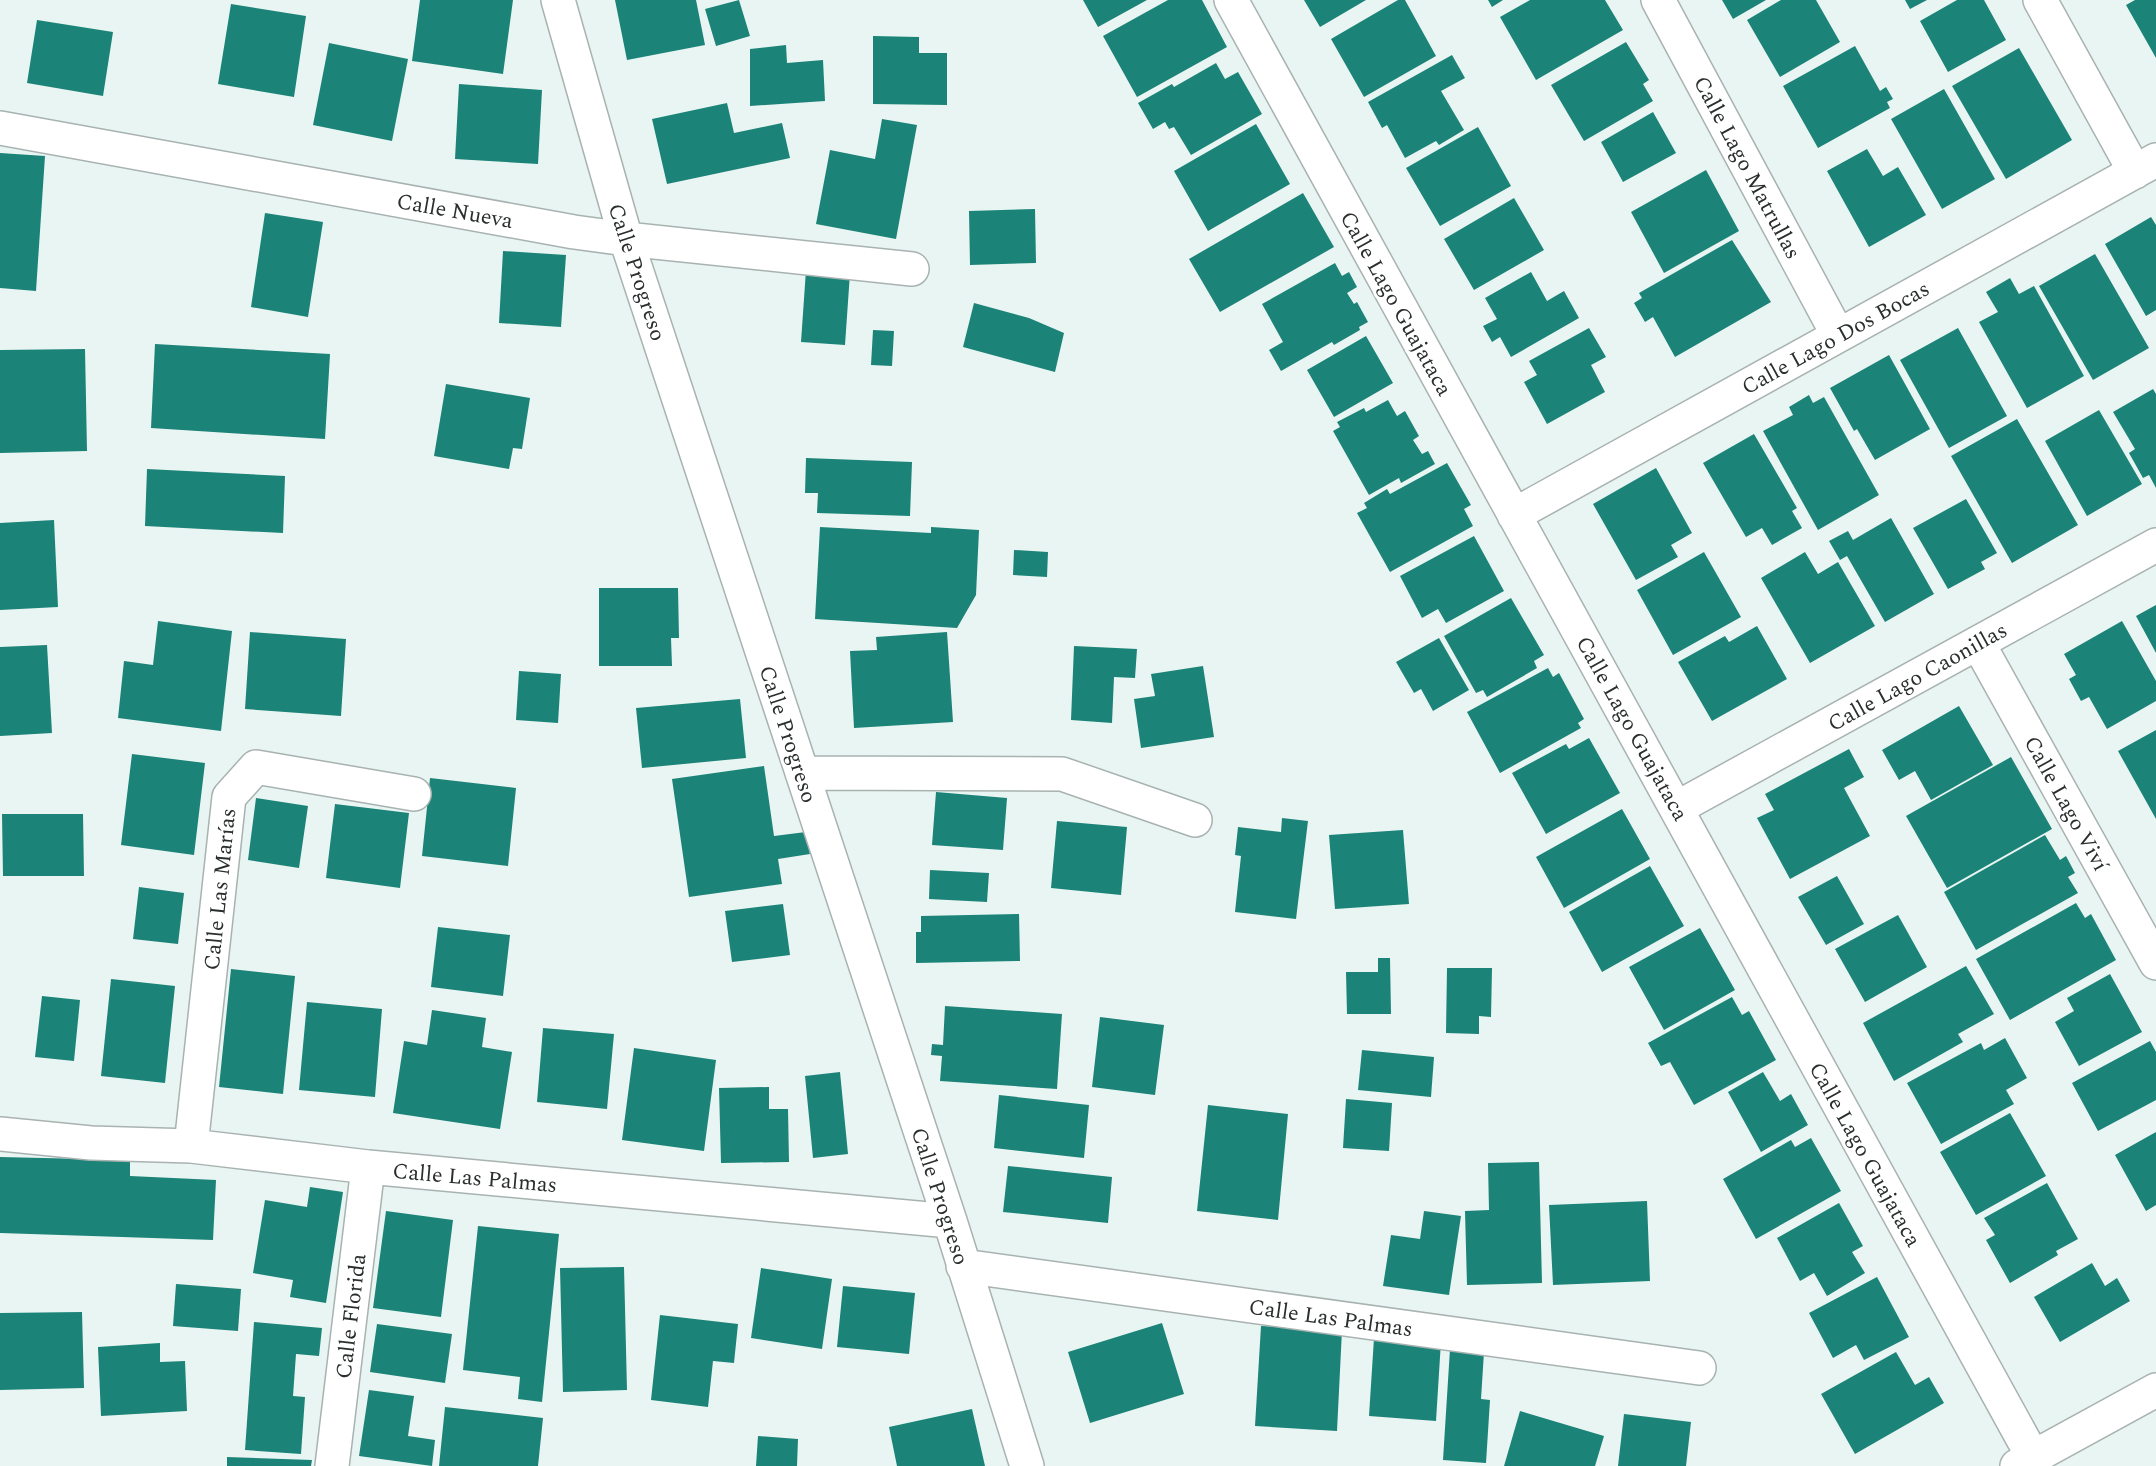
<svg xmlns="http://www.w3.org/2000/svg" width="2156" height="1466" font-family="Spectral,serif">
<rect width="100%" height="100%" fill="#e9f5f2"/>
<!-- building -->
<path fill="#1b8377" d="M 420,0 L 513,0 L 503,74 L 412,61 Z
M 615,0 L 696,0 L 705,45 L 627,60 Z
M 739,0 L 750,36 L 716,46 L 705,9 Z
M 1083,0 L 1147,0 L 1098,27 Z
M 1168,0 L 1202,0 L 1227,47 L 1137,97 L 1103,36 Z
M 1304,0 L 1366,0 L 1320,27 Z
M 1398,0 L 1405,0 L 1436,56 L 1364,97 L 1331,39 Z
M 1488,0 L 1503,0 L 1492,7 Z
M 1530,0 L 1605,0 L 1623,30 L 1536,80 L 1500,17 Z
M 1722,0 L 1766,0 L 1733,19 Z
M 1781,0 L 1816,0 L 1840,42 L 1780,77 L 1747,20 Z
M 1905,0 L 1927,0 L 1910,9 Z
M 1957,0 L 1984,0 L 2006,40 L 1948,72 L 1920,21 Z
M 2135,0 L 2156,0 L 2156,58 L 2126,5 Z
M 231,4 L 306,16 L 294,97 L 218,84 Z
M 37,20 L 113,32 L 103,96 L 27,83 Z
M 873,36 L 919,37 L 919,53 L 947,53 L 947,105 L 873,104 Z
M 1626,42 L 1649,80 L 1643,84 L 1653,101 L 1584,141 L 1551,85 Z
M 329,43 L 408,59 L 392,141 L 313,125 Z
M 786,45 L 787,63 L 823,60 L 825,101 L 750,106 L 750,49 Z
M 1855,46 L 1880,91 L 1886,87 L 1893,99 L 1887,102 L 1890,108 L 1818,148 L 1783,86 Z
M 2019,48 L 2072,140 L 2006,179 L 1952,86 Z
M 1452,55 L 1465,78 L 1441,91 L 1464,130 L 1439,145 L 1436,141 L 1405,158 L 1387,125 L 1382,128 L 1368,102 Z
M 1216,63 L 1225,79 L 1238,72 L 1262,114 L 1191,155 L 1174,127 L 1169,129 L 1165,122 L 1153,129 L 1138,103 L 1172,84 L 1174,87 Z
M 459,84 L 542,90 L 538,164 L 455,159 Z
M 1944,89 L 1995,179 L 1942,209 L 1891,119 Z
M 727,103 L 734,133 L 782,123 L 790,158 L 667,184 L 652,119 Z
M 1653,112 L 1676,153 L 1623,182 L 1601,142 Z
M 882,119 L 917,125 L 896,239 L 816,224 L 830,150 L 875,159 Z
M 1256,124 L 1290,184 L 1208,231 L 1174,171 Z
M 1478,127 L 1511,186 L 1440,226 L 1406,168 Z
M 1867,149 L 1883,176 L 1898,167 L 1926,215 L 1869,247 L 1827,171 Z
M 0,153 L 45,156 L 36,291 L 0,288 Z
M 1706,170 L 1739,231 L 1664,273 L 1631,212 Z
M 1303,193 L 1334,247 L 1220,312 L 1189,259 Z
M 1514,198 L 1544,250 L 1474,290 L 1444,239 Z
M 1035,209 L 1036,263 L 970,265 L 969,211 Z
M 265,213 L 323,222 L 308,317 L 251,307 Z
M 2151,217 L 2156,225 L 2156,310 L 2146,316 L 2105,244 Z
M 1732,240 L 1771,302 L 1675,357 L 1653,317 L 1645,322 L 1634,303 L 1642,298 L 1639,293 Z
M 503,251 L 566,255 L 561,327 L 499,323 Z
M 2095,254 L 2149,348 L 2093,380 L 2039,286 Z
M 1335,263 L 1342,276 L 1349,272 L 1357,287 L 1347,293 L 1354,304 L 1357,302 L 1368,322 L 1359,327 L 1360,330 L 1334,345 L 1332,342 L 1281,371 L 1269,350 L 1283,342 L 1262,304 Z
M 806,270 L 850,273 L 845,345 L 801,342 Z
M 1531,272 L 1547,301 L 1564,291 L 1579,318 L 1511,357 L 1500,337 L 1492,342 L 1483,326 L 1497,319 L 1485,298 Z
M 2010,278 L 2019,294 L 2034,286 L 2084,376 L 2027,408 L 1979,322 L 1998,312 L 1986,292 Z
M 974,303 L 1029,318 L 1064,333 L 1055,372 L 963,347 Z
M 1589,328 L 1606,357 L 1591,365 L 1605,392 L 1547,424 L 1524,382 L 1537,375 L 1529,361 Z
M 1958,328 L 2007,416 L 1949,448 L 1900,360 Z
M 873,330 L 894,331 L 892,366 L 871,365 Z
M 1366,336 L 1393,383 L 1334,417 L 1307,370 Z
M 155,344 L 330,354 L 325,439 L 151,428 Z
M 85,349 L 87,451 L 0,453 L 0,350 Z
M 1889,355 L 1930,429 L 1875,460 L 1857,429 L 1854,431 L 1830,388 Z
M 446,384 L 530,398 L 522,449 L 513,448 L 509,469 L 434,456 Z
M 2153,389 L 2156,394 L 2156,488 L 2149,475 L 2143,478 L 2129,453 L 2135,449 L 2113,412 Z
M 1809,395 L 1813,403 L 1824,397 L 1879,495 L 1818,530 L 1763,431 L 1793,415 L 1789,407 Z
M 1388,400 L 1397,416 L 1405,411 L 1419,436 L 1413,440 L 1422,454 L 1428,451 L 1435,464 L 1401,483 L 1399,478 L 1369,495 L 1333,431 L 1340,427 L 1337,422 L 1364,408 L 1366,412 Z
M 2099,410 L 2142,484 L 2087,516 L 2045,441 Z
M 2017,419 L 2078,525 L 2012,563 L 1951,456 Z
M 1754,434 L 1797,508 L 1792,511 L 1802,528 L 1772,545 L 1762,528 L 1746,537 L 1703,463 Z
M 806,458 L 912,462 L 910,516 L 817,513 L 818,493 L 805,493 Z
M 1447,463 L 1471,505 L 1464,509 L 1473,526 L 1390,572 L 1357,513 L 1367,508 L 1364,503 L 1387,489 L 1390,494 Z
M 1656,468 L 1692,533 L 1671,545 L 1678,557 L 1636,580 L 1593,504 Z
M 147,469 L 285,476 L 283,533 L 145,526 Z
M 1966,499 L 1997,553 L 1981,562 L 1985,569 L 1948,589 L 1913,528 Z
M 1891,518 L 1934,594 L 1885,622 L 1847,556 L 1840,560 L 1829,541 L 1848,531 L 1853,540 Z
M 54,520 L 58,607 L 0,610 L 0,523 Z
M 820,527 L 931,533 L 931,527 L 979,530 L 976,595 L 957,628 L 815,619 Z
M 1474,536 L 1504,591 L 1446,623 L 1438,609 L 1422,618 L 1400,576 Z
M 1014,550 L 1048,552 L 1047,577 L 1013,575 Z
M 1704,552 L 1741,617 L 1673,655 L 1637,590 Z
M 1805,552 L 1818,574 L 1838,562 L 1875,626 L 1810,663 L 1761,578 Z
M 599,588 L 678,588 L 679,638 L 671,638 L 672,666 L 599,666 Z
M 1511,598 L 1544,655 L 1534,661 L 1537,668 L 1487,697 L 1483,690 L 1476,693 L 1444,636 Z
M 2156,605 L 2156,653 L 2136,616 Z
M 158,621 L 232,631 L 221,731 L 118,718 L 124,661 L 153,665 Z
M 2122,621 L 2156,681 L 2156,701 L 2107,729 L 2089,697 L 2081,701 L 2069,679 L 2076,675 L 2064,654 Z
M 1757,626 L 1787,679 L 1712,721 L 1678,662 L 1725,636 L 1729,642 Z
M 250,632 L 346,639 L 341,716 L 245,709 Z
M 947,632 L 953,722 L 854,728 L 850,651 L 877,650 L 876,637 Z
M 1439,638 L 1469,690 L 1433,711 L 1421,689 L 1414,693 L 1396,662 Z
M 47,645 L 52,733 L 0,736 L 0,647 Z
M 1074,646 L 1137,649 L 1135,678 L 1114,677 L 1112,723 L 1071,720 Z
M 1203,666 L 1214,737 L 1141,748 L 1134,699 L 1155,696 L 1151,674 Z
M 1548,668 L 1553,677 L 1559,673 L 1584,719 L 1578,723 L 1581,728 L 1500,773 L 1467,712 Z
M 519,671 L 561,674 L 558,723 L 516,720 Z
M 740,699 L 746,758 L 642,768 L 636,708 Z
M 1959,706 L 1993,765 L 1931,800 L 1915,771 L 1899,780 L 1882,750 Z
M 2156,730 L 2156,819 L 2118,751 Z
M 1589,738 L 1620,793 L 1546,834 L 1512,773 L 1566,744 L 1569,749 Z
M 1849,749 L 1864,777 L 1844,788 L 1870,836 L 1790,879 L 1757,818 L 1774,810 L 1765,794 Z
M 132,754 L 205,763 L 194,855 L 121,845 Z
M 2011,757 L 2052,829 L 1947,888 L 1906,816 Z
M 764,766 L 774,836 L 806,832 L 810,854 L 778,859 L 782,884 L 689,897 L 672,779 Z
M 430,778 L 516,788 L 508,866 L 422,856 Z
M 936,792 L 1007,798 L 1003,850 L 932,845 Z
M 256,798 L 308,806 L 299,868 L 248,860 Z
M 335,804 L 409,813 L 400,888 L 326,878 Z
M 1622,809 L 1650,859 L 1564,908 L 1536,857 Z
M 2,814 L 83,814 L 84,876 L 3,876 Z
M 1282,818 L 1308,821 L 1296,919 L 1235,912 L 1241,856 L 1235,855 L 1238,827 L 1281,832 Z
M 1057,821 L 1127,827 L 1121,895 L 1051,888 Z
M 1403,830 L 1409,904 L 1335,909 L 1329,835 Z
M 2045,835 L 2060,860 L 2066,856 L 2075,873 L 2068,877 L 2078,893 L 1976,950 L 1944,892 Z
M 1650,866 L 1684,926 L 1602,972 L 1569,912 Z
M 930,870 L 989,873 L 987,902 L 929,899 Z
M 1837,876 L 1864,924 L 1826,945 L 1798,897 Z
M 139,887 L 184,893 L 178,944 L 133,939 Z
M 2076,903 L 2085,918 L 2091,914 L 2116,960 L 2010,1020 L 1976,959 Z
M 783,904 L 790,955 L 732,962 L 725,911 Z
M 1019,914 L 1020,961 L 916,963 L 916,932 L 921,932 L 921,916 Z
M 1898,915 L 1927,967 L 1865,1002 L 1835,949 Z
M 438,927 L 510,935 L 503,996 L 431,987 Z
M 1700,928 L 1735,990 L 1664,1030 L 1629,967 Z
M 1378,958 L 1390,958 L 1391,1014 L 1347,1014 L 1346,972 L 1378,972 Z
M 1966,966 L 1994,1014 L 1958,1034 L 1963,1042 L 1894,1081 L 1863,1023 Z
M 1447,968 L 1492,968 L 1491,1017 L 1479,1016 L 1479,1034 L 1446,1033 Z
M 231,969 L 295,976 L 283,1094 L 219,1087 Z
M 2110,974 L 2142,1032 L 2079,1066 L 2055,1022 L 2074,1011 L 2067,998 Z
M 111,979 L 175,986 L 165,1083 L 101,1076 Z
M 42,996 L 80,1000 L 74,1061 L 35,1057 Z
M 1732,997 L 1742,1015 L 1749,1011 L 1776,1060 L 1694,1105 L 1670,1062 L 1661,1066 L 1648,1043 Z
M 307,1002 L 382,1009 L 375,1097 L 299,1090 Z
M 945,1006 L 1062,1014 L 1057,1089 L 940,1081 L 942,1056 L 931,1055 L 932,1044 L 943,1045 Z
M 432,1010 L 486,1018 L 482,1047 L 512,1052 L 500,1129 L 393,1113 L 404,1041 L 427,1045 Z
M 1100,1017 L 1164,1025 L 1155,1095 L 1092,1087 Z
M 543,1028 L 614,1034 L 607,1109 L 537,1102 Z
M 2005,1038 L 2027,1078 L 2006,1090 L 2014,1104 L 1941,1144 L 1907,1083 L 1981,1043 L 1984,1050 Z
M 2150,1041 L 2156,1052 L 2156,1100 L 2098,1131 L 2072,1083 Z
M 634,1048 L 716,1060 L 704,1151 L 622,1140 Z
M 1362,1050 L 1434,1057 L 1431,1097 L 1358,1090 Z
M 840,1072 L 848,1154 L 813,1158 L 805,1076 Z
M 1763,1072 L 1780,1101 L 1791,1094 L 1808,1125 L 1761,1152 L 1728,1092 Z
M 769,1087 L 769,1109 L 788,1109 L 789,1162 L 721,1163 L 719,1088 Z
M 999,1095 L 1089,1105 L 1084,1158 L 994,1148 Z
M 1346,1099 L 1392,1103 L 1389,1151 L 1343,1148 Z
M 1208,1105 L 1288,1114 L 1278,1220 L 1197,1211 Z
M 2010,1113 L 2046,1176 L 1976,1215 L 1940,1152 Z
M 2156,1132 L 2156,1205 L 2146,1211 L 2115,1155 Z
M 1811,1138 L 1841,1191 L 1756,1239 L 1723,1179 L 1791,1140 L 1795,1147 Z
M 0,1157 L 130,1160 L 130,1176 L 216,1180 L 213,1240 L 0,1233 Z
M 1539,1162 L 1542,1283 L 1467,1285 L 1465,1211 L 1489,1210 L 1488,1163 Z
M 1008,1166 L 1112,1177 L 1108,1223 L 1003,1212 Z
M 2047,1183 L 2078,1239 L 2056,1251 L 2058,1255 L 2010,1283 L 1986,1240 L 1995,1235 L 1984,1218 Z
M 310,1187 L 343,1192 L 326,1303 L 290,1297 L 293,1280 L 253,1273 L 265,1200 L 307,1207 Z
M 1647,1201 L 1650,1281 L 1553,1285 L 1549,1205 Z
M 1839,1203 L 1863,1246 L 1852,1252 L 1865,1273 L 1827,1296 L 1814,1273 L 1800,1281 L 1777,1238 Z
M 386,1211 L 453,1220 L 441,1317 L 373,1308 Z
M 1424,1211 L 1461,1216 L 1449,1295 L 1383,1286 L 1391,1235 L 1420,1239 Z
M 478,1226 L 559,1234 L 542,1402 L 518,1399 L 520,1377 L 463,1370 Z
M 2092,1263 L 2105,1286 L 2117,1278 L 2130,1301 L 2060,1342 L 2034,1297 Z
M 624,1267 L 627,1390 L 563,1392 L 560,1268 Z
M 761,1268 L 832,1279 L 822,1349 L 751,1338 Z
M 1877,1277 L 1909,1337 L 1864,1360 L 1856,1345 L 1833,1358 L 1809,1313 Z
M 176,1284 L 241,1289 L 238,1331 L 173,1326 Z
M 843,1286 L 915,1293 L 909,1354 L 837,1347 Z
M 82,1312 L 84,1388 L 0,1390 L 0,1313 Z
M 660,1315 L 738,1324 L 734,1363 L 713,1361 L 708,1407 L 651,1400 Z
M 254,1322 L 322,1328 L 319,1356 L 296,1354 L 293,1396 L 305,1397 L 301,1454 L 245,1450 Z
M 1162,1323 L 1184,1394 L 1090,1423 L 1068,1352 Z
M 377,1324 L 452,1334 L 445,1383 L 370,1372 Z
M 1261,1326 L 1342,1330 L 1337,1431 L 1255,1426 Z
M 1374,1338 L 1441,1341 L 1436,1421 L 1369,1416 Z
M 160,1343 L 160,1362 L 185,1361 L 187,1411 L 101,1416 L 98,1347 Z
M 1450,1349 L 1484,1352 L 1481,1399 L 1490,1400 L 1486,1463 L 1443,1460 Z
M 1896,1352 L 1915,1385 L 1929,1377 L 1944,1403 L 1855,1454 L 1821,1394 Z
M 369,1390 L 414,1396 L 408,1436 L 435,1440 L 432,1466 L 359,1456 Z
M 445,1407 L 543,1418 L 538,1466 L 439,1466 Z
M 972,1409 L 985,1466 L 897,1466 L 889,1427 Z
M 1520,1411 L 1604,1436 L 1595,1466 L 1504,1466 Z
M 1624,1414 L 1691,1422 L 1686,1466 L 1618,1466 Z
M 758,1436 L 798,1439 L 797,1466 L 756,1466 Z
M 227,1457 L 312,1460 L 311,1466 L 227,1466 Z"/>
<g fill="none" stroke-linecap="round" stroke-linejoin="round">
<!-- minor casing -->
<g stroke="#a8b3b1" stroke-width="36">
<path id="minor" d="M 558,0 L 626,239 L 950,1221 L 1027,1466
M 1231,0 L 2033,1457
M 1658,0 L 1838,335
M 2040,0 L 2135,172
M 0,128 L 574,232 L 626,239 L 912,269
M 1514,515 L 2156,160
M 1978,643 L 2156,963
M 802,773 L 1062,774 L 1195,820
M 1677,808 L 2156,545
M 0,1134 L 91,1143 L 191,1146 L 368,1167 L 950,1221
M 191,1146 L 229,797 L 256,767 L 414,794
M 963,1266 L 1699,1368
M 332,1466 L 368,1167
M 2017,1466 L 2156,1390"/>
</g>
<!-- minor -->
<use href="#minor" stroke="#fff" stroke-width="33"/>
</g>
<g text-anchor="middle" stroke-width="6" stroke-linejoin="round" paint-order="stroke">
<!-- street labels -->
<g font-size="22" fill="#2a2e2e" stroke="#fff">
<text transform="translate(1748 167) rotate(62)" y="8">Calle Lago Matrullas</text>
<text transform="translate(455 210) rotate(10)" y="8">Calle Nueva</text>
<text transform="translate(638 272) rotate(72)" y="8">Calle Progreso</text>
<text transform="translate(1397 303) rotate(61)" y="8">Calle Lago Guajataca</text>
<text transform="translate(1835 337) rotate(-29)" y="8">Calle Lago Dos Bocas</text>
<text transform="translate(1917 676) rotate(-29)" y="8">Calle Lago Caonillas</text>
<text transform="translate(1633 728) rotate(61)" y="8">Calle Lago Guajataca</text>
<text transform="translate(789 734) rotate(72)" y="8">Calle Progreso</text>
<text transform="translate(2067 803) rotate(61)" y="8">Calle Lago Viví</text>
<text transform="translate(219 889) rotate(-84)" y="8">Calle Las Marías</text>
<text transform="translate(1866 1154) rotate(61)" y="8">Calle Lago Guajataca</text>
<text transform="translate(475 1177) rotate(5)" y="8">Calle Las Palmas</text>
<text transform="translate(941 1196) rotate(72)" y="8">Calle Progreso</text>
<text transform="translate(350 1316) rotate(-83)" y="8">Calle Florida</text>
<text transform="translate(1331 1317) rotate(8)" y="8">Calle Las Palmas</text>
</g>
</g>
</svg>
